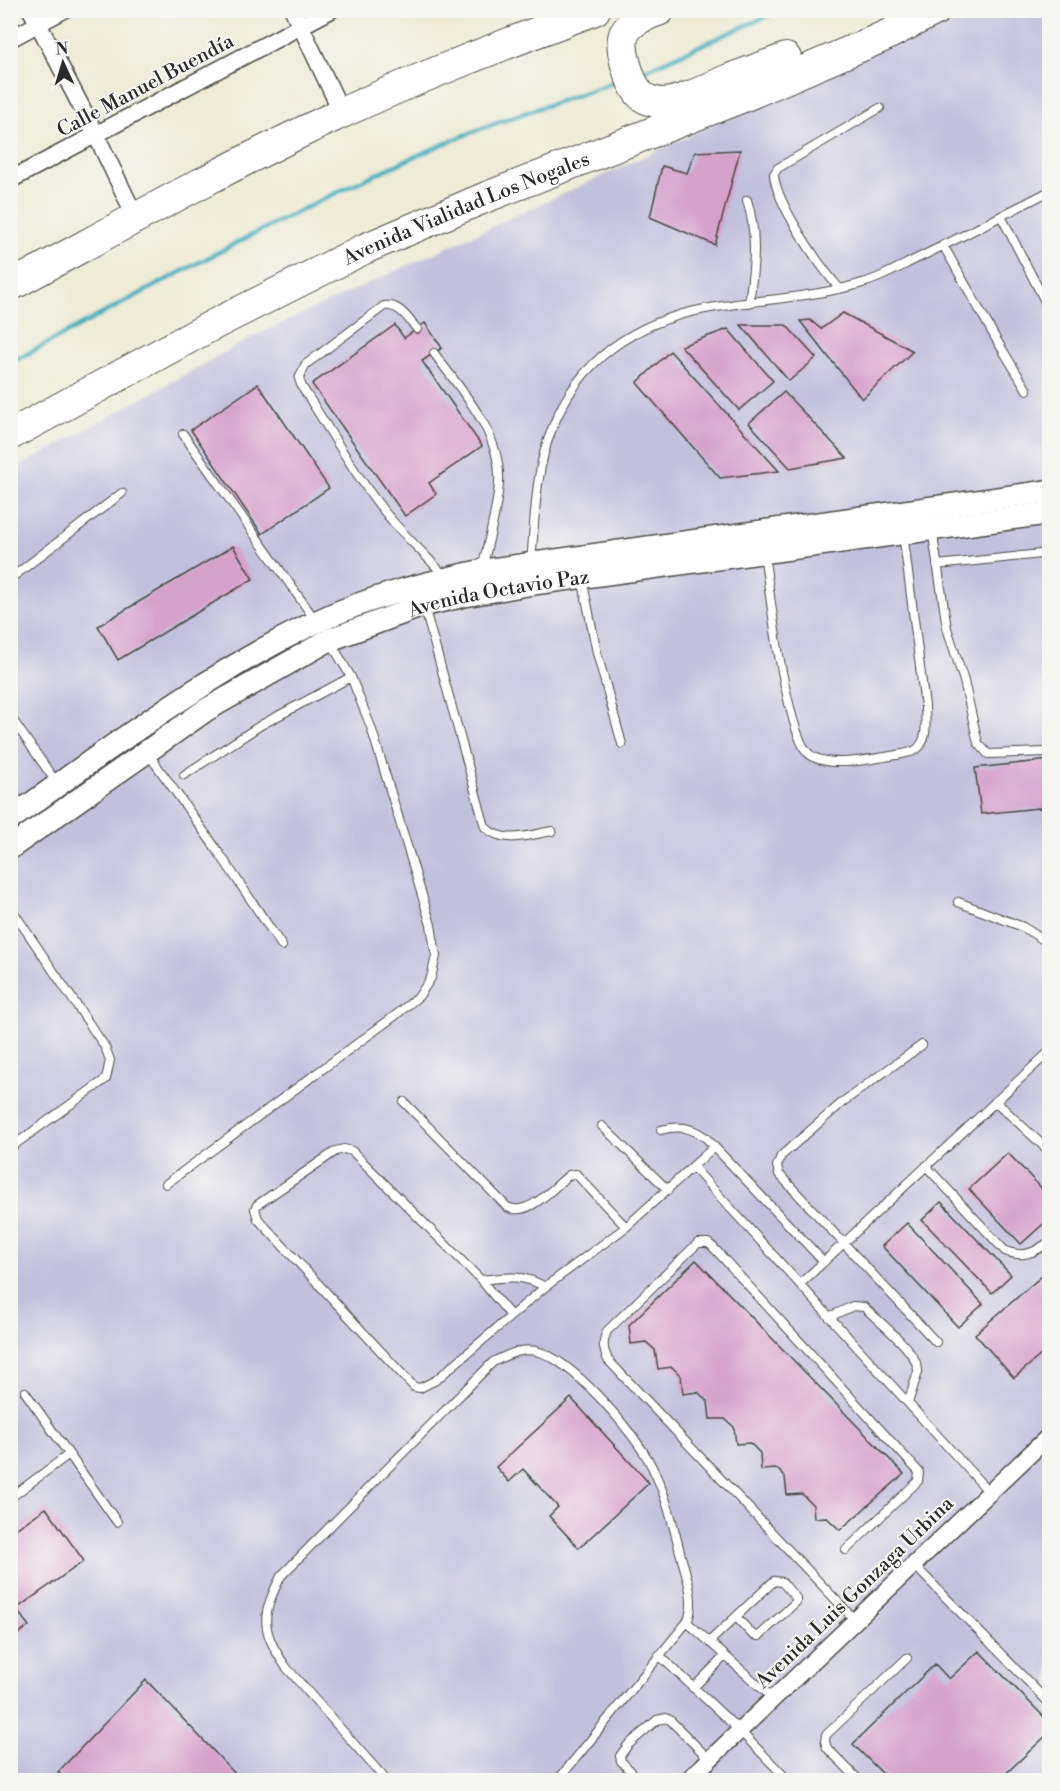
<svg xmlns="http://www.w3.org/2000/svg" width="1060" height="1791" font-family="'Libre Bodoni',serif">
<rect width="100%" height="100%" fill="#f6f6f2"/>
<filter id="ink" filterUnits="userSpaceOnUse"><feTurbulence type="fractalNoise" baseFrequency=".0167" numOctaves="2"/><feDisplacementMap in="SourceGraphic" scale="12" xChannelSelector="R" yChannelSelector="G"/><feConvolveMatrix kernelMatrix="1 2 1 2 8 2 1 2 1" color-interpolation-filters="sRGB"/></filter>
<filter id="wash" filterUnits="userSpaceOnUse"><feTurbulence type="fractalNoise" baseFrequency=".008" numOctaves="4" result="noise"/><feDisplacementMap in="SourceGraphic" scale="24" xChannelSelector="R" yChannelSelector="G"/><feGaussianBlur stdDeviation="1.35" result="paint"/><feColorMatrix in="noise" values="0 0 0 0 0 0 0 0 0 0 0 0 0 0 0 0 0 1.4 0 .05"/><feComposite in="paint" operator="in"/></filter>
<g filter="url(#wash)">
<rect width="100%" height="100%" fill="#eeebd7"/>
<!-- industrial -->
<path fill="#c2c1dc" d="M 953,11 L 1049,11 L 1049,1780 L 11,1780 L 10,472 L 252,337 L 680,140 Z"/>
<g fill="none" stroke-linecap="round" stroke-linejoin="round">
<!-- stream -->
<path stroke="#40adbe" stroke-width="4.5" d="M 638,73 L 781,10
M 10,363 C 162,283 311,198 470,133 C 519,113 570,99 619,80"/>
</g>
<g id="blocks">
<!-- building -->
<path fill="#d6a2ca" d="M 740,150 L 715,245 L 650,217 L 662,166 L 687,173 L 695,152 Z
M 843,313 L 913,351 L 862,399 L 800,321 L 810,320 L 821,329 Z
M 425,323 L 442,348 L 422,361 L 482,446 L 429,483 L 436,494 L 405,516 L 312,384 L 395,325 L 404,338 Z
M 741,325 L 786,325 L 816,358 L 789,381 Z
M 728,329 L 773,381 L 739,410 L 681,346 Z
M 670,351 L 779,471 L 720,478 L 637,383 Z
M 258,384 L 329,488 L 262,534 L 191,430 Z
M 784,392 L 847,458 L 790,468 L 749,423 Z
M 233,546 L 253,579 L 118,660 L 98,626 Z
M 1050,760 L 1050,813 L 1039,808 L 981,814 L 975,768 Z
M 1008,1153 L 1050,1197 L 1050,1218 L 1021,1244 L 969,1189 Z
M 941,1202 L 1011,1275 L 992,1293 L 922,1220 Z
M 907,1223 L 983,1304 L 958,1327 L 882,1246 Z
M 696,1260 L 904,1474 L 840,1530 L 826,1517 L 814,1518 L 813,1505 L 802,1494 L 787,1495 L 785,1477 L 777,1469 L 761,1470 L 760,1453 L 750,1443 L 736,1444 L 734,1427 L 725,1419 L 710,1419 L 708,1402 L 698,1392 L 683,1394 L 681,1376 L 672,1367 L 658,1369 L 655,1350 L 646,1342 L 631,1344 L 629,1325 Z
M 1050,1269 L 1050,1322 L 1047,1325 L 1050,1328 L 1050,1347 L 1014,1378 L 975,1334 Z
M 571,1398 L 649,1483 L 579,1548 L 549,1516 L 558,1507 L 523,1469 L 509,1482 L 496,1467 Z
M 46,1508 L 84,1561 L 16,1609 L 29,1626 L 10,1640 L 10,1533 Z
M 979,1651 L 1050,1723 L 1050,1732 L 999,1780 L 889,1780 L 853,1744 L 935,1664 L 949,1679 Z
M 146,1680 L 241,1780 L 66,1780 L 58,1772 Z"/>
</g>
</g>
<g filter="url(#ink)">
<use href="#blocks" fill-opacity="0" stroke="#484845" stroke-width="1.5"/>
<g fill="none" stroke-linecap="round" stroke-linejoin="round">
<!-- lane casing -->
<g stroke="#484845" stroke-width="10">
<path id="lane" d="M 747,200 C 758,235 754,267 749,303
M 1001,216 L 1050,311
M 943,245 L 996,339 L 1027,390
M 840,289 C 821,268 775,202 774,174 L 778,168 L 880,108
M 417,329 C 408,319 399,303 384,306 L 305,365 L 299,379 L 302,387 C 331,431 360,485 395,524 C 412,543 430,559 446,578
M 434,353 C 461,391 502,433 499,483 C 497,512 488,542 482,570
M 183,434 L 316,621
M 932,529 L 947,628 L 964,681 L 978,743 L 988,754 L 1046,752
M 764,553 C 772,608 778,665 793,719 C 796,729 800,744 807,752 C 824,770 869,759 891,756 C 898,754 911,754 917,749 C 929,739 925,720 925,706 L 903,533
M 531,563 C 535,519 535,470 552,429 C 578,360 635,322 705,309 C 759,299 814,298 866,282 C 885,276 903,265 920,257 C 964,236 1006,213 1050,191
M 937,565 L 1050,553
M 582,578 L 597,653 L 622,744
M 10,579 L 122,493
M 424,606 L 485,827 C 503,845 529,835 552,831
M 10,716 L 58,785
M 147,752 L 215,847 L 282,946
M 184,775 L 261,725 L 351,677
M 10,796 L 26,804
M 958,902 L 1023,927 L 1050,944
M 10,907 L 105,1047 L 110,1060 L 106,1079 L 10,1148
M 922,1045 L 844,1101 L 781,1156 L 777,1166 L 779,1174 L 936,1342
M 995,1101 L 1050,1152
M 404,1102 L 507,1207 C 528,1218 554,1187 569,1175 L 576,1174 L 626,1227
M 602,1126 L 668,1190
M 661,1130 C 679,1125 691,1127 706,1138 L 824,1262
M 926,1166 L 1005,1251 C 1023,1258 1035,1253 1050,1241
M 693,1167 L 989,1492
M 166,1184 L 396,1015 L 419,996 L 431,978 L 436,956 L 431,925 L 371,727 L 351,677 L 330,641
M 481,1280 C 506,1277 523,1274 545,1287
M 800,1284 L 1050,1051
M 511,1316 L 481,1280 L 352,1151 L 344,1149 L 336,1151 L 257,1205 L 255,1209 L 258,1219 L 414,1387 L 420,1388 L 436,1380 L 545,1287 L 626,1227 L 714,1147
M 829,1317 L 853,1306 L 864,1307 C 878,1321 919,1352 918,1372 L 908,1403
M 25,1392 L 117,1522
M 10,1498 L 68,1455
M 846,1550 L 918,1481 L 919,1472 L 713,1247 L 708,1243 L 698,1243 L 607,1331 C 602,1342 603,1349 608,1360 L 855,1620
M 914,1565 L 1050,1704
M 687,1622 L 774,1699
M 709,1642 L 774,1581 L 782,1582 L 796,1598 L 796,1602 L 759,1636 L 753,1635 L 736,1617
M 659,1655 L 739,1730 L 788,1780
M 693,1688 L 725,1656
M 386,1780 L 286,1667 C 260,1629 261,1616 281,1576 L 493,1362 C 507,1355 520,1348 536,1351 C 572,1359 635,1433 651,1465 C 666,1494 673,1524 681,1556 C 686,1575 697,1603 687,1622 L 558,1780
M 639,1780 L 621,1761 L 620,1756 L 628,1745 L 657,1720 L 666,1718 L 670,1720 L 709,1759
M 859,1780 L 827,1748 L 825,1741 L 826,1735 L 907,1658"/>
</g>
<!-- street casing -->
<g stroke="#484845" stroke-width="19">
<path id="street" d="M 31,10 L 96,135 L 136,218
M 293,10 L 342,113
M 10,39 L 64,10
M 10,180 L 331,10
M 688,1780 L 1050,1435"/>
</g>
<!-- secondary casing -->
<g stroke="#484845" stroke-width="25">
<g id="secondary">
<path d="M 10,819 C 109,749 207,674 316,622 C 369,597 425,583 481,571 L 1050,491"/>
<path id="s1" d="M 10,848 L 206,710 L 329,640 L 424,605 L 462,596 L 530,584 L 1050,513"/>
</g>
</g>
<!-- highway casing -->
<g stroke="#484845" stroke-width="32">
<g id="highway">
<path d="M 660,10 C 647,15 632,20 625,32 C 617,46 630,82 639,93 C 644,100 656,103 664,103 C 686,101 709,87 729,79 C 748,72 767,65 786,58"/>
<path d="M 10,286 C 116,229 221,170 329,119 C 416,78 506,44 595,10"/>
<path id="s2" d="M 10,435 L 213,325 L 364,249 L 484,198 L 743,97 L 885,36 L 936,10"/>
</g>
</g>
<!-- lane -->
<use href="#lane" stroke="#fff" stroke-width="8"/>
<!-- street -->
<use href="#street" stroke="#fff" stroke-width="16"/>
<!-- secondary -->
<use href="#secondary" stroke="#fff" stroke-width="22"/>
<!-- highway -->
<use href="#highway" stroke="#fff" stroke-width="30"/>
</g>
</g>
<g text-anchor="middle" stroke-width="4.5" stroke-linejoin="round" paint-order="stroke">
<!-- street labels -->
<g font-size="20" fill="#2b2b2b" stroke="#f6f6f2">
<text transform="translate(145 85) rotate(-28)" y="7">Calle Manuel Buendía</text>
<text dy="7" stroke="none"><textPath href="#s2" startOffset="510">Avenida Vialidad Los Nogales</textPath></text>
<text dy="7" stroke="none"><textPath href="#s1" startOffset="558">Avenida Octavio Paz</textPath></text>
<text transform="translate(854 1592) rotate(-44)" y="7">Avenida Luis Gonzaga Urbina</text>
</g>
</g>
<!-- margin -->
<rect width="1060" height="1791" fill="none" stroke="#f6f6f2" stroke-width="36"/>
<!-- north arrow -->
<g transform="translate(63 63) rotate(356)" stroke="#f6f6f2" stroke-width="4.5" paint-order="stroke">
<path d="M0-4.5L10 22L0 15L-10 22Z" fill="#2b2b2b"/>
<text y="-9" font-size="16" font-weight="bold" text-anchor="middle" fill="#2b2b2b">N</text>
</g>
</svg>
